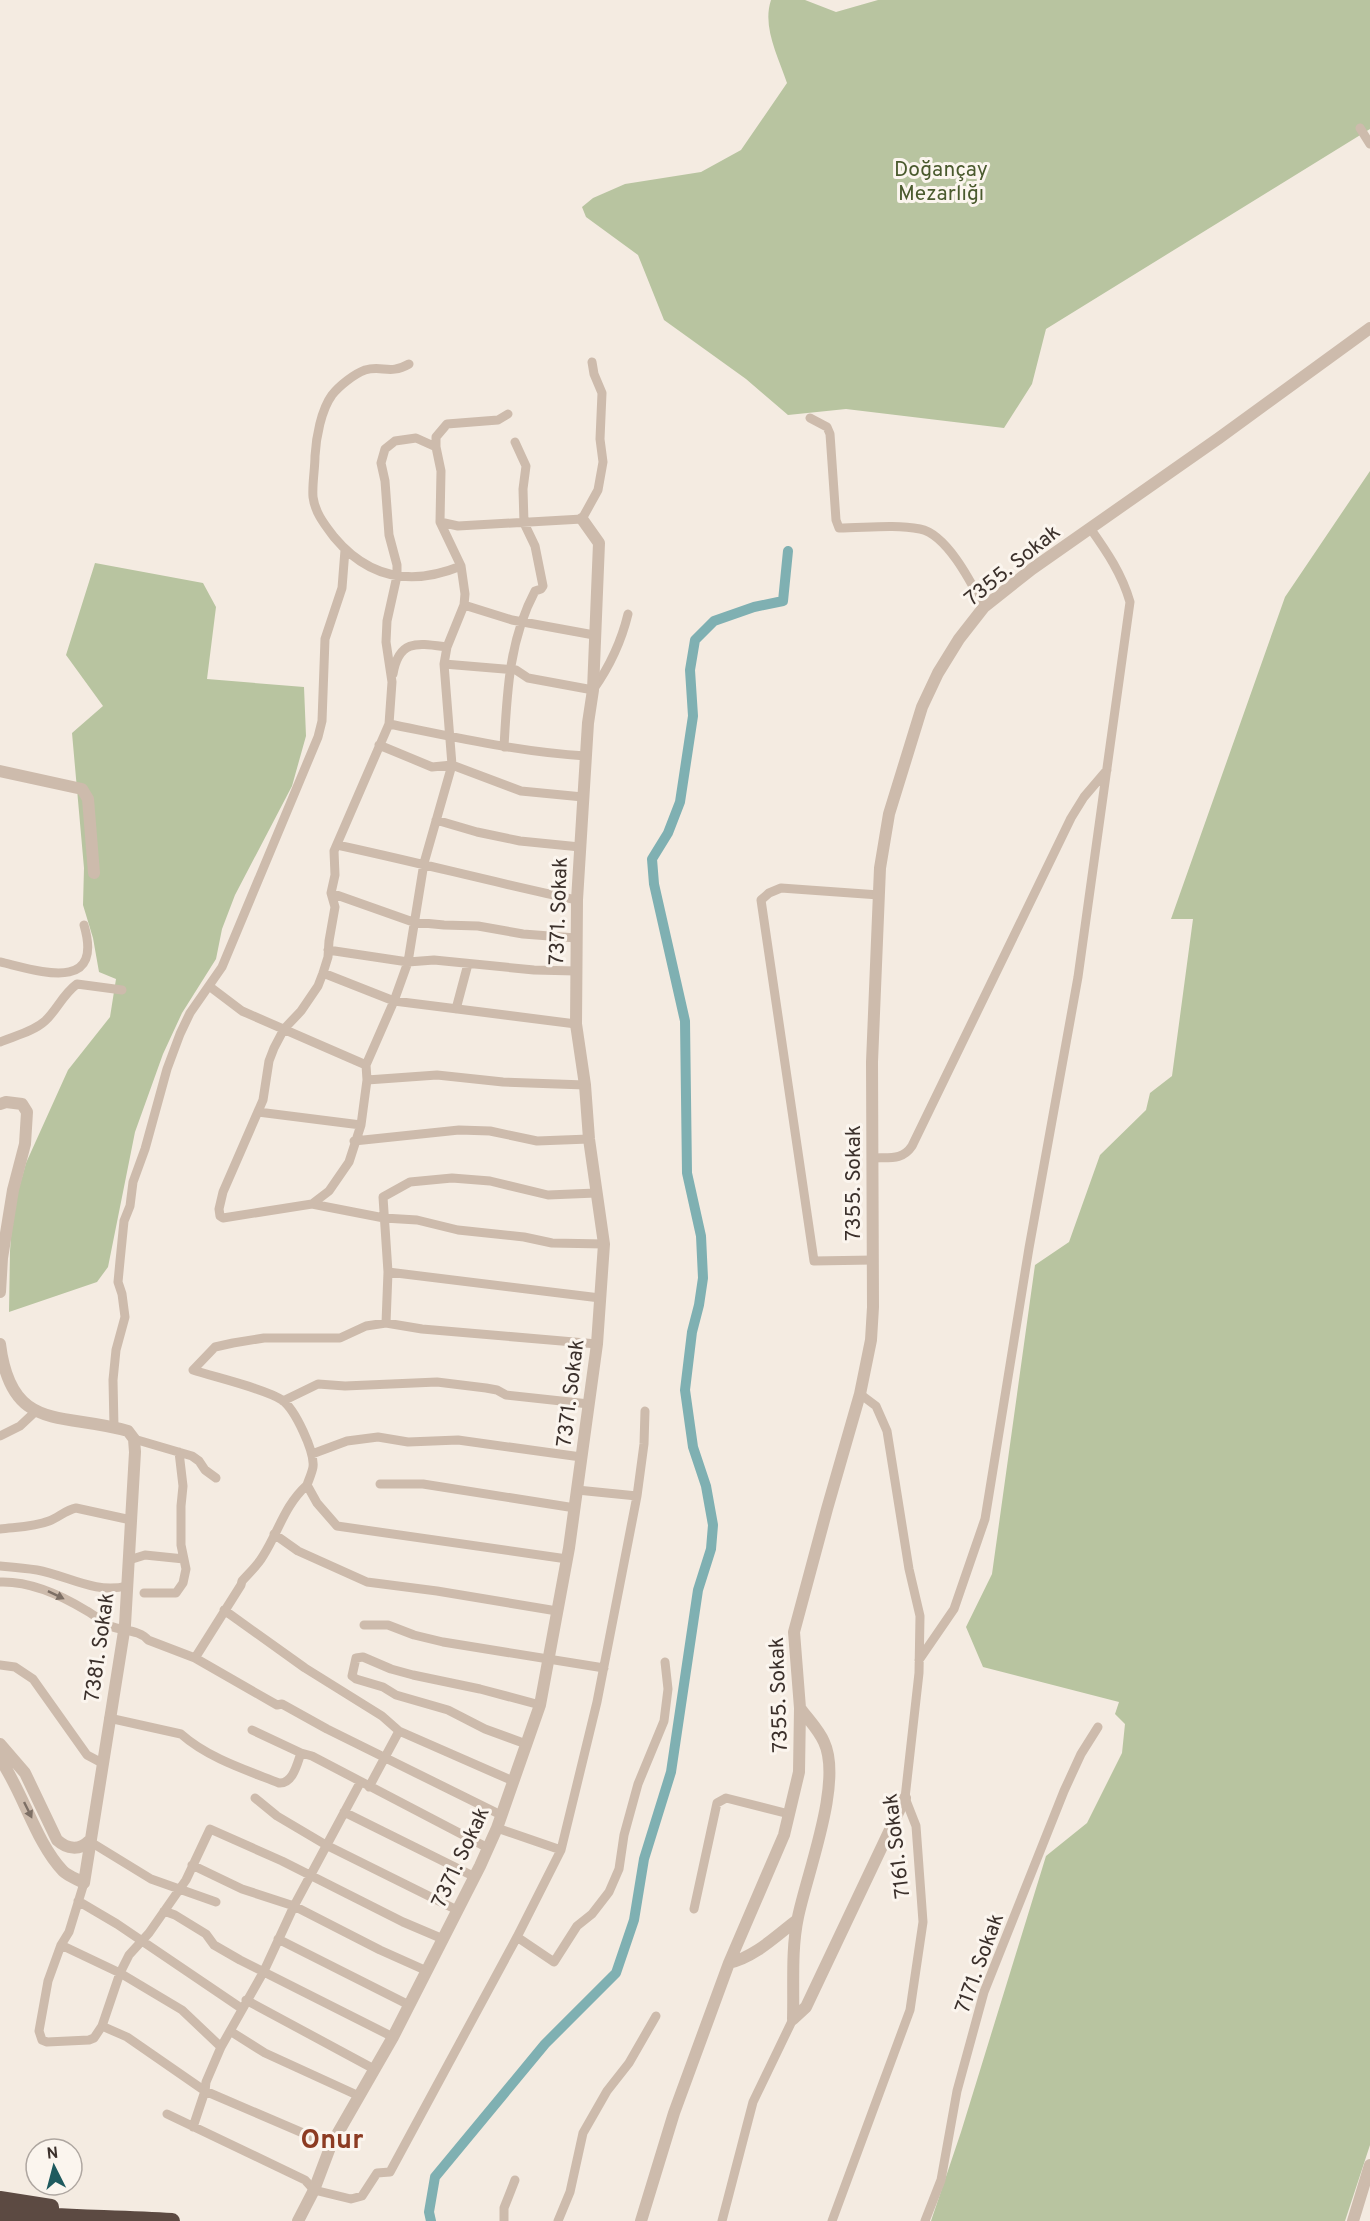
<svg xmlns="http://www.w3.org/2000/svg" width="1370" height="2221" font-family="Overpass,sans-serif">
<rect width="100%" height="100%" fill="#f4ebe1"/>
<!-- green -->
<path fill="#b8c4a0" d="M 771,0 L 805,0 L 836,12 L 878,0 L 1370,0 L 1370,129 L 1046,329 L 1032,384 L 1004,428 L 846,409 L 788,415 L 746,379 L 664,320 L 638,255 L 586,217 L 582,207 L 593,198 L 625,184 L 701,172 L 741,150 L 787,83 C 778,56 762,27 771,0 Z
M 1370,471 L 1370,2145 L 1345,2221 L 931,2221 L 961,2132 L 1046,1856 L 1087,1823 L 1122,1753 L 1125,1724 L 1115,1714 L 1119,1702 L 983,1667 L 966,1627 L 992,1574 L 1035,1265 L 1069,1242 L 1100,1155 L 1146,1110 L 1150,1093 L 1172,1076 L 1193,919 L 1171,919 L 1285,597 Z
M 95,563 L 203,583 L 216,607 L 207,679 L 304,687 L 306,736 L 292,786 L 235,895 L 222,929 L 216,959 L 182,1013 L 163,1054 L 135,1132 L 108,1267 L 97,1282 L 9,1312 L 10,1251 L 13,1209 L 26,1163 L 68,1070 L 110,1017 L 116,979 L 99,972 L 93,938 L 83,905 L 84,868 L 72,733 L 103,706 L 66,655 Z"/>
<g fill="none" stroke-linecap="round" stroke-linejoin="round">
<!-- canal -->
<path stroke="#7fb0b2" stroke-width="10" d="M 431,2221 L 429,2212 L 435,2177 L 545,2044 L 616,1973 L 634,1920 L 644,1859 L 671,1772 L 698,1590 L 711,1549 L 713,1525 L 706,1486 L 693,1447 L 685,1390 L 692,1332 L 699,1305 L 703,1278 L 701,1236 L 687,1173 L 685,1021 L 654,884 L 652,859 L 668,833 L 680,802 L 693,716 L 690,670 L 695,640 L 714,621 L 754,607 L 783,601 L 788,551"/>
<!-- minor -->
<path stroke="#cdbbac" stroke-width="9" d="M 1360,128 L 1370,144
M 409,364 C 390,375 382,365 365,370 C 354,374 339,386 332,395 C 321,410 316,438 315,456 C 315,469 312,484 313,497 C 315,513 325,525 334,537 C 369,579 412,586 461,566
M 810,418 L 827,427 L 830,434 L 836,520 L 839,528 C 865,528 894,524 920,529 C 947,534 972,584 984,607
M 436,447 L 416,438 L 395,441 L 385,449 L 381,463 L 385,481 L 389,535 L 397,565 L 397,576 L 387,621 L 386,642 L 392,682 L 389,724 L 334,851 L 335,875 L 331,893 L 335,907 L 329,941 L 328,957 L 323,973 L 318,986 L 301,1011 L 284,1029 L 274,1048 L 269,1061 L 263,1100 L 223,1192 L 219,1209 L 220,1216 L 223,1218 L 312,1204 L 384,1218 L 417,1220 L 458,1230 L 524,1237 L 552,1243 L 604,1244
M 440,522 L 458,526 L 582,519 L 598,490 L 603,462 L 600,439 L 602,393 L 594,374 L 592,362
M 464,605 L 512,620 L 594,635
M 444,664 L 516,670 L 528,678 L 593,690 C 610,666 621,643 628,614
M 393,674 C 399,639 417,643 447,647
M 389,724 C 454,737 519,752 586,756
M 379,745 L 432,767 L 452,765 L 521,791 L 583,797
M 504,747 C 507,692 509,640 535,591 L 541,589 L 543,586 L 535,546 L 524,523 L 523,489 L 526,466 L 515,442
M 436,820 L 477,832 L 520,841 L 580,847
M 337,845 C 417,862 496,883 577,900
M 331,893 L 413,922 L 444,925 L 478,926 L 523,934 L 576,938
M 328,950 L 408,962 L 434,960 L 534,970 L 576,971
M 0,962 C 39,971 104,994 84,925
M 323,973 L 394,1001 L 576,1024
M 209,986 L 242,1011 L 366,1065
M 456,1009 L 468,964
M 0,1042 C 14,1036 33,1032 45,1021 C 57,1010 63,994 77,984 L 122,990
M 367,1080 L 437,1075 L 503,1082 L 585,1085
M 258,1112 L 361,1125
M 354,1141 L 459,1130 L 490,1131 L 537,1141 L 589,1139
M 872,1158 C 889,1157 902,1161 912,1146 L 1071,818 L 1084,797 L 1107,770
M 312,1204 L 329,1191 L 349,1162 L 361,1125 L 367,1080 L 366,1065 L 394,1001 L 408,962 L 424,863 L 452,765 L 444,664 L 447,647 L 464,605 L 465,594 L 461,566 L 440,522 L 441,471 L 436,447 L 436,437 L 447,424 L 498,420 L 508,414
M 873,1260 L 814,1261 L 761,900 L 769,893 L 781,888 L 879,895
M 388,1272 L 600,1298
M 386,1323 L 388,1272 L 383,1197 L 410,1182 L 452,1178 L 490,1181 L 548,1195 L 596,1193
M 283,1401 L 318,1384 L 345,1386 L 437,1382 L 486,1388 L 497,1390 L 506,1395 L 589,1404
M 114,1427 L 113,1380 L 116,1350 L 125,1317 L 122,1294 L 118,1282 L 120,1261 L 124,1221 L 130,1206 L 133,1182 L 145,1149 L 167,1069 L 180,1034 L 190,1013 L 222,967 L 318,737 L 322,721 L 325,639 L 342,588 L 345,550
M 0,1436 L 20,1426 L 36,1411
M 134,1439 L 192,1456 L 199,1461 L 205,1470 L 216,1478
M 312,1454 L 347,1441 L 378,1437 L 408,1442 L 458,1440 L 581,1457
M 380,1484 L 423,1484 L 575,1508
M 637,1496 L 644,1444 L 645,1411
M 0,1529 C 16,1527 34,1527 49,1521 C 59,1517 66,1510 76,1508 L 131,1520
M 274,1534 L 298,1551 L 367,1582 L 437,1591 L 557,1611
M 567,1559 L 337,1526 L 317,1503 L 307,1485 C 309,1479 312,1473 313,1467 C 315,1452 295,1409 282,1400 C 266,1389 214,1377 193,1370 L 215,1347 L 233,1343 L 264,1338 L 340,1338 L 366,1326 L 386,1323 L 422,1329 L 597,1344
M 129,1560 L 145,1555 L 184,1559
M 0,1566 C 12,1567 25,1568 37,1570 C 69,1576 94,1594 127,1586
M 0,1582 C 31,1581 61,1595 87,1611 C 95,1615 102,1623 110,1626 C 123,1631 140,1630 148,1640 L 195,1658 L 277,1705 L 282,1704 L 327,1729 L 501,1815
M 144,1593 L 176,1593 L 183,1583 L 186,1569 L 181,1545 L 181,1506 L 183,1486 L 179,1452
M 224,1610 L 305,1668 L 382,1716 L 399,1731 L 513,1781
M 364,1625 L 388,1625 L 414,1635 L 443,1642 L 604,1668
M 195,1658 L 241,1585 L 242,1581 C 249,1573 258,1565 263,1556 C 279,1531 284,1506 307,1485
M 919,1660 L 954,1609 L 985,1519 L 1029,1248 L 1078,977 L 1130,602 C 1122,574 1107,552 1090,528
M 0,1665 L 15,1667 L 33,1679 L 87,1755 L 102,1763
M 109,1718 L 181,1734 C 208,1758 246,1770 279,1783 C 293,1784 297,1764 301,1753 L 312,1756 L 488,1848
M 252,1730 L 301,1753
M 526,1744 L 485,1729 L 448,1710 L 396,1695 L 383,1687 L 356,1679 L 352,1676 L 356,1658 L 363,1657 L 391,1669 L 413,1675 L 480,1689 L 540,1705
M 369,1787 L 399,1731
M 255,1798 L 277,1816 L 326,1845 L 457,1910
M 344,1812 L 475,1877
M 497,1828 L 561,1850
M 89,1841 L 151,1879 L 216,1902
M 192,1865 L 242,1889 L 294,1906 L 380,1950 L 427,1971
M 84,1883 L 69,1932 L 61,1945 L 48,1981 L 39,2031 L 42,2040 L 47,2042 L 89,2040 L 94,2038 L 102,2026 L 120,1973 L 129,1955 L 149,1933 L 186,1880 L 210,1829 L 282,1861 L 403,1922 L 443,1939
M 78,1901 L 117,1924 L 241,2008
M 694,1909 L 717,1803 L 726,1798 L 789,1814
M 164,1911 L 175,1915 L 206,1934 L 214,1945 L 240,1960 L 393,2037
M 517,1937 L 554,1962 L 577,1926 L 592,1914 L 609,1892 L 619,1869 L 624,1835 L 638,1784 L 664,1721 L 668,1689 L 665,1662
M 278,1939 L 409,2005
M 61,1945 L 120,1973 L 182,2010 L 221,2047
M 246,2000 L 374,2069
M 102,2026 L 127,2037 L 205,2091 L 331,2145
M 230,2031 L 265,2053 L 359,2096
M 167,2114 L 305,2180 L 314,2190 L 351,2199 L 362,2196 L 377,2173 L 390,2172 L 517,1937 L 561,1850 L 597,1702 L 637,1496 L 577,1490
M 193,2127 L 205,2091 L 206,2082 L 221,2047 L 264,1971 L 294,1906 L 360,1783
M 504,2221 L 504,2208 L 515,2180
M 558,2221 L 570,2192 L 583,2133 L 607,2091 L 629,2063 L 656,2016
M 722,2221 L 753,2102 L 793,2019
M 832,2221 L 910,2010 L 923,1922 L 916,1826 L 905,1798 L 919,1673 L 920,1616 L 909,1569 L 887,1431 L 876,1406 L 860,1394
M 925,2221 L 941,2180 L 957,2091 L 984,1992 L 1064,1791 L 1081,1754 L 1098,1727"/>
<!-- tertiary -->
<path stroke="#cdbbac" stroke-width="12" d="M 0,771 L 82,789 L 88,799 L 94,873
M 0,1104 L 6,1102 L 22,1104 L 27,1112 L 25,1144 L 13,1190 L 2,1258 L 0,1292
M 0,1344 C 11,1433 62,1412 128,1431 L 134,1439 L 135,1452 L 125,1625 L 84,1883 C 77,1879 68,1876 63,1871 C 36,1843 23,1792 0,1759
M 800,1708 C 808,1719 819,1730 824,1742 C 843,1782 807,1873 798,1917 C 791,1950 794,1985 793,2019 L 806,2007 L 905,1798
M 0,1744 L 25,1773 L 57,1840 C 67,1849 79,1851 89,1841
M 729,1963 C 755,1957 776,1936 797,1920
M 298,2221 L 314,2190 L 331,2145 L 393,2037 L 480,1866 L 497,1828 L 540,1705 L 569,1548 L 597,1344 L 604,1244 L 589,1139 L 585,1085 L 576,1024 L 577,900 L 588,723 L 593,690 L 599,543 L 582,519
M 641,2221 L 674,2113 L 729,1963 L 784,1835 L 799,1772 L 800,1708 L 794,1632 L 827,1509 L 860,1394 L 871,1340 L 873,1307 L 872,1062 L 880,868 L 889,814 L 922,707 L 938,673 L 959,639 L 984,607 L 1032,569 L 1219,438 L 1370,328
M 1353,2221 L 1370,2165"/>
<!-- motorway -->
<path stroke="#5c4a42" stroke-width="16" d="M 0,2199 L 51,2207
M 0,2213 C 57,2217 114,2218 172,2221"/>
</g>
<!-- one-way arrows -->
<defs><path id="oneway-solid" d="M-6-.8H1V-3.2L6.5 0L1 3.2V.8H-6Z" transform="scale(1.5)"/></defs>
<g fill="#7d6f65">
<use href="#oneway-solid" transform="translate(56 1595) rotate(26)"/>
<use href="#oneway-solid" transform="translate(28 1810) rotate(64)"/>
</g>
<g text-anchor="middle" stroke-width="6" stroke-linejoin="round" paint-order="stroke">
<!-- park labels -->
<g font-size="21" fill="#4a5a2e" stroke="#fbf5ee">
<text x="941" y="176">Doğançay<tspan x="941" dy="24">Mezarlığı</tspan></text>
</g>
<!-- street labels -->
<g font-size="21" fill="#3b302b" stroke="#fbf5ee">
<text transform="translate(1012 565) rotate(-39)" y="7">7355. Sokak</text>
<text transform="translate(558 911) rotate(-88)" y="7">7371. Sokak</text>
<text transform="translate(853 1183) rotate(-90)" y="7">7355. Sokak</text>
<text transform="translate(570 1393) rotate(-83)" y="7">7371. Sokak</text>
<text transform="translate(99 1647) rotate(-82)" y="7">7381. Sokak</text>
<text transform="translate(778 1695) rotate(-92)" y="7">7355. Sokak</text>
<text transform="translate(896 1846) rotate(-97)" y="7">7161. Sokak</text>
<text transform="translate(460 1857) rotate(-65)" y="7">7371. Sokak</text>
<text transform="translate(979 1963) rotate(-70)" y="7">7171. Sokak</text>
</g>
<!-- district labels -->
<g font-size="27" font-weight="bold" fill="#8c3b22" stroke="#fbf5ee">
<text x="332" y="2148">Onur</text>
</g>
</g>
<!-- north arrow -->
<g transform="translate(54 2167) rotate(354)"><circle r="28" fill="#fbf5ee" stroke="#aea6a0" stroke-width="1.5"/>
<path d="M0-4.5L10 22L0 15L-10 22Z" fill="#1f5a5e"/>
<text y="-9" font-size="16" font-weight="bold" text-anchor="middle" fill="#3b302b">N</text>
</g>
</svg>
